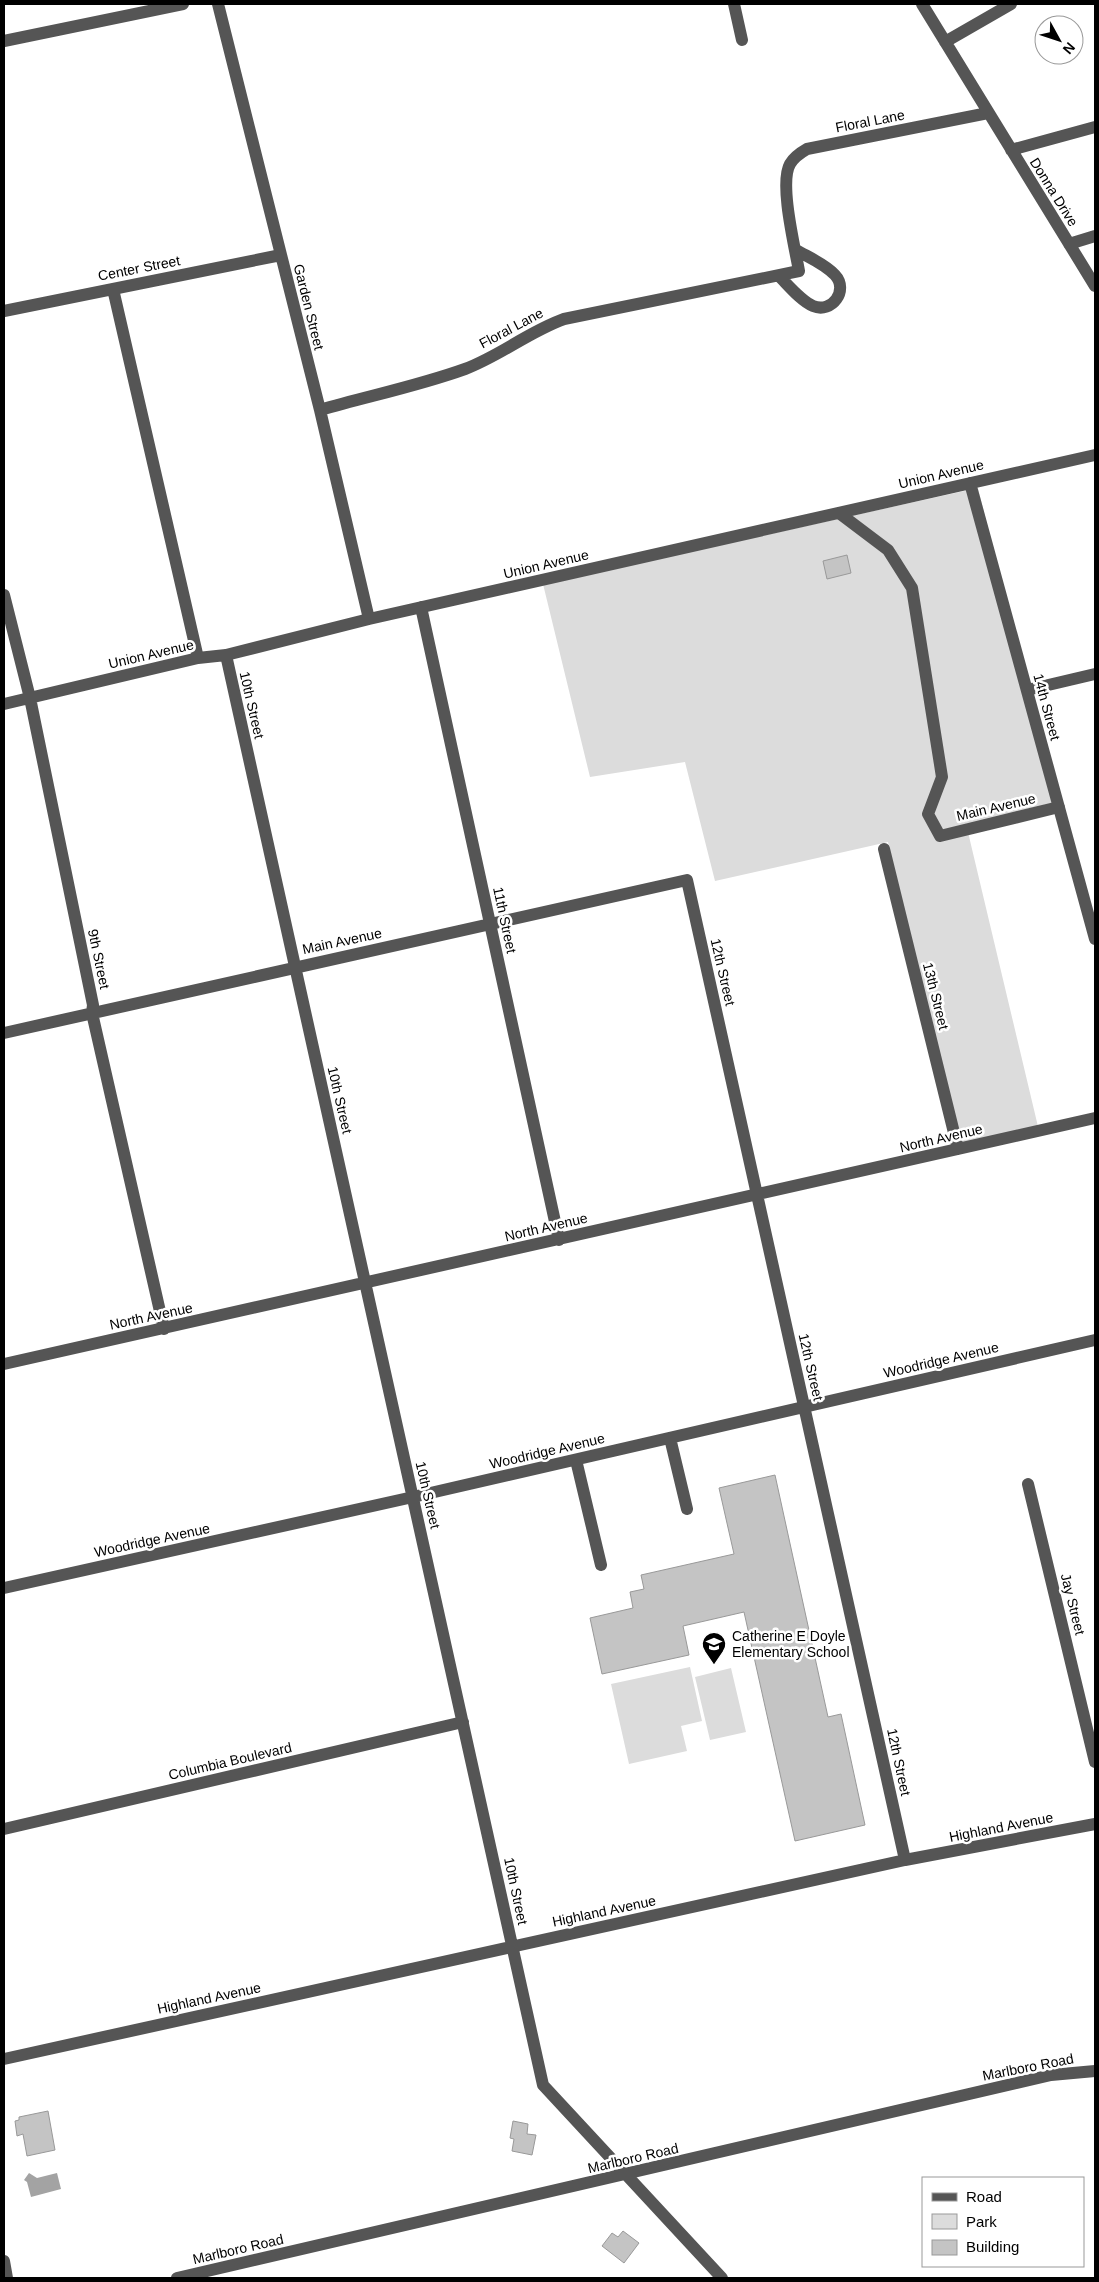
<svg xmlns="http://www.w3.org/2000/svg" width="1099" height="2282" font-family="Arial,sans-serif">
<rect width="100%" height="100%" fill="#fff"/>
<!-- green -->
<path fill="#dcdcdc" d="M 978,488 L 1059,813 L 967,828 L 1040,1135 L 954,1154 L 888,842 L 715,881 L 685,762 L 590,777 L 543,584 Z
M 690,1667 L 702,1721 L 681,1726 L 687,1751 L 629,1764 L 611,1684 Z
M 731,1668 L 746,1732 L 710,1740 L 695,1677 Z"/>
<!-- water -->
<path fill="#a3a3a3" d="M 29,2173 L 37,2178 L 57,2173 L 61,2189 L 31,2197 L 27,2182 L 24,2180 Z"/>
<!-- building -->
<path fill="#c4c4c4" stroke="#999" d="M 847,555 L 851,573 L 827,579 L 823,561 Z
M 775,1475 L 828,1717 L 841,1714 L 865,1825 L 795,1841 L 744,1612 L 683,1626 L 689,1655 L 602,1674 L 590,1618 L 633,1608 L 630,1592 L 644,1589 L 641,1575 L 734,1554 L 719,1488 Z
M 48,2111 L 55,2150 L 27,2156 L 23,2134 L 17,2136 L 15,2121 L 19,2120 L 19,2117 Z
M 513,2121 L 528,2124 L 527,2134 L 536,2135 L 532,2155 L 512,2151 L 514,2139 L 510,2138 Z
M 623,2231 L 639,2243 L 624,2263 L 602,2246 L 612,2233 L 618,2237 Z"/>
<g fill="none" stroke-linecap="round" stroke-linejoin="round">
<!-- minor -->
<path stroke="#555" stroke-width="12" d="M 218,4 L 320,410 L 369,619
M 734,4 L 742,40
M 922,4 L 1095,286
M 4,41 L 183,4
M 945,42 L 1011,4
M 1011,150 L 1095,127
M 1069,244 L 1095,236
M 779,276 C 788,285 801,301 813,306 C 832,314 849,290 835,275 C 825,264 808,257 796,250
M 113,289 L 198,658
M 4,311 L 281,255
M 320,410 C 368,396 418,386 465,369 C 500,356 528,332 564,319 L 799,271 C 795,248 779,183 790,164 C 794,157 800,153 807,149 L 988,113
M 970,483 L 1095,939
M 839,513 L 888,550 L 912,588 L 942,777 L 928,814 L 940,836 L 1059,807
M 4,595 L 30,698 L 93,1005 L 92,1013 L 164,1329
M 421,607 L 559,1240
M 226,655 L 543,2085 L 722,2278
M 1027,690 L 1095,674
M 4,704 L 198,658 L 226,655 L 369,619 L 1095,455
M 884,849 L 958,1149
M 4,1033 L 687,880 L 905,1860
M 4,1364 L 1095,1118
M 670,1438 L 687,1509
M 576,1460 L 601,1565
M 1028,1484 L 1095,1762
M 4,1588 L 413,1497 L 1095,1340
M 4,1829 L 463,1722
M 4,2059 L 905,1860 L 1095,1824
M 4,2261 L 7,2278
M 177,2278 L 1051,2075 L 1095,2071"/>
</g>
<!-- icons -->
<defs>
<g id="school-pin" transform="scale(1.25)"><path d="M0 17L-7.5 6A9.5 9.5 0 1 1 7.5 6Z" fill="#000" stroke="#fff"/><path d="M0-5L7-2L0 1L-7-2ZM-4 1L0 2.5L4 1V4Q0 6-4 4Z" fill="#fff"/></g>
</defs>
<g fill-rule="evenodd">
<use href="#school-pin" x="714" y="1644"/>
</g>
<g text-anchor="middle" stroke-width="5" stroke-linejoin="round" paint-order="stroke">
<!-- street labels -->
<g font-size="14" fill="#000" stroke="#fff">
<text transform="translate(870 121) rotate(-11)" y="5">Floral Lane</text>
<text transform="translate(1054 192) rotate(58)" y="5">Donna Drive</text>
<text transform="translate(139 268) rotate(-11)" y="5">Center Street</text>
<text transform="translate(309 307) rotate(76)" y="5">Garden Street</text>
<text transform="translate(511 328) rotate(-28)" y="5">Floral Lane</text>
<text transform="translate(941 474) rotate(-13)" y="5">Union Avenue</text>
<text transform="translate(546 564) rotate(-13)" y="5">Union Avenue</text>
<text transform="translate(151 654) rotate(-13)" y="5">Union Avenue</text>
<text transform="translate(252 705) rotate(77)" y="5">10th Street</text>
<text transform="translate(1047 707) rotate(75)" y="5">14th Street</text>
<text transform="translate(996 807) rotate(-13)" y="5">Main Avenue</text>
<text transform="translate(505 920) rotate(78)" y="5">11th Street</text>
<text transform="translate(342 941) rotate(-12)" y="5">Main Avenue</text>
<text transform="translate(99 959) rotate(78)" y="5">9th Street</text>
<text transform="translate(723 972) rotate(77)" y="5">12th Street</text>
<text transform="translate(936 996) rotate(76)" y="5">13th Street</text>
<text transform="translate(340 1100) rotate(77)" y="5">10th Street</text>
<text transform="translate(941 1138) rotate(-13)" y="5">North Avenue</text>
<text transform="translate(546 1227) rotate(-13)" y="5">North Avenue</text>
<text transform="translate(151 1316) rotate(-12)" y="5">North Avenue</text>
<text transform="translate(941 1360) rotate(-13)" y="5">Woodridge Avenue</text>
<text transform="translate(811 1367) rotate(77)" y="5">12th Street</text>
<text transform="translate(547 1451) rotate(-13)" y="5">Woodridge Avenue</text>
<text transform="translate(428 1495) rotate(77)" y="5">10th Street</text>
<text transform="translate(152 1540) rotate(-12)" y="5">Woodridge Avenue</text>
<text transform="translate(1073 1604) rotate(76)" y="5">Jay Street</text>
<text transform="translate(230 1761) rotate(-13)" y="5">Columbia Boulevard</text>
<text transform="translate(899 1762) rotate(78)" y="5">12th Street</text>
<text transform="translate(1001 1827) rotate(-11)" y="5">Highland Avenue</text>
<text transform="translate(516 1891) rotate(78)" y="5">10th Street</text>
<text transform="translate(604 1911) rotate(-12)" y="5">Highland Avenue</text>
<text transform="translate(209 1998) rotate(-12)" y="5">Highland Avenue</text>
<text transform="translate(1028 2067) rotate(-11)" y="5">Marlboro Road</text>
<text transform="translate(633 2158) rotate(-13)" y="5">Marlboro Road</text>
<text transform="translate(238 2249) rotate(-13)" y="5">Marlboro Road</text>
</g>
<!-- poi labels -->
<g font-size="14" fill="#000" stroke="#fff" text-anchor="start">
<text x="732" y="1641">Catherine E Doyle<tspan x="732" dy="16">Elementary School</tspan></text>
</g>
</g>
<!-- border -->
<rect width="1099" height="2282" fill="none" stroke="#000000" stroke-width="10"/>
<!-- legend -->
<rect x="922" y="2177" width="162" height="90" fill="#ffffff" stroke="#999999"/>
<rect x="932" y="2193" width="25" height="8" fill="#555555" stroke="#999999"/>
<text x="966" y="2202" font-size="15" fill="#000000">Road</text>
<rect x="932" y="2214" width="25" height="15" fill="#dcdcdc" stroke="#999999"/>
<text x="966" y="2227" font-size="15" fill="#000000">Park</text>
<rect x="932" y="2240" width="25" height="15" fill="#c4c4c4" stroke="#999999"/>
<text x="966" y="2252" font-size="15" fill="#000000">Building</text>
<!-- north arrow -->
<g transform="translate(1059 40) rotate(130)"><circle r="24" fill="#ffffff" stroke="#999999"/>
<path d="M0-4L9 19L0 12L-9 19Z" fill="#000000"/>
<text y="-8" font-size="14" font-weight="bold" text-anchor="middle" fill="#000000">N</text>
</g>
</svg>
